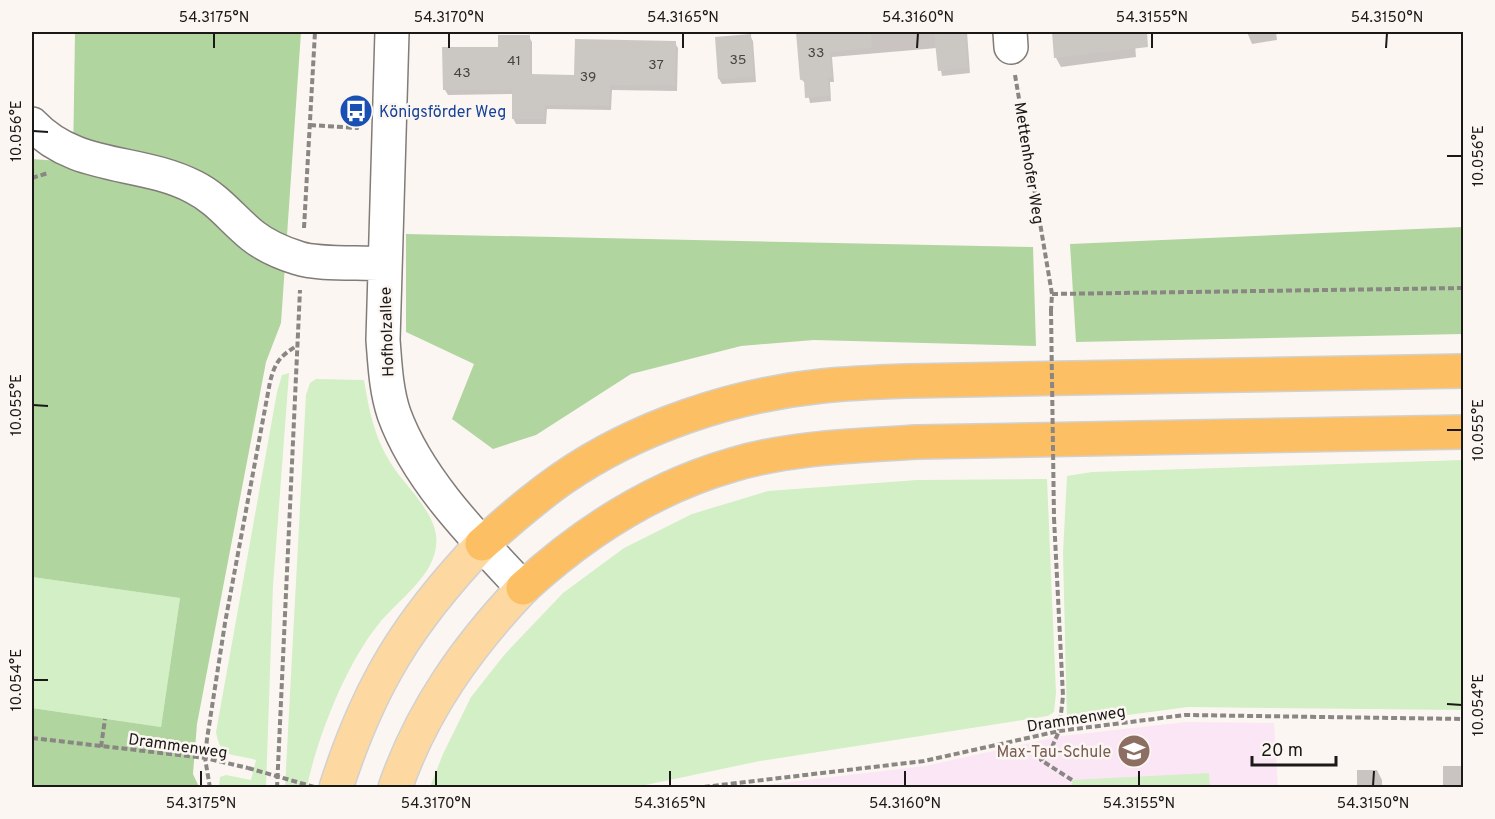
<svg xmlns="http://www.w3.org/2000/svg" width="1495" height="819" font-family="Overpass,sans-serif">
<rect width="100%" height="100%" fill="#fcf6f2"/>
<!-- education -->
<path fill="#fbe6f5" d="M 1186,722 L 1274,723 L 1278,787 L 739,788 L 925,766 L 1061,736 Z"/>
<!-- green -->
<path fill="#d3efc6" d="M 289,373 L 273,586 L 266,787 L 219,787 L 220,777 L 226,775 L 251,780 L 256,760 C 233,753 221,760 216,732 L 277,392 L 282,375 Z
M 316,379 L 364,380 C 369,410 374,436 390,462 C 404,485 432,508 436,535 C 441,573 398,599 378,625 C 346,664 317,738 307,787 L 285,787 L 306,395 L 310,383 Z
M 1463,460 L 1463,710 L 1188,707 L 1067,723 L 1063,553 L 1067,476 L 1092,472 Z
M 1047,479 L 1056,693 L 1054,712 L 1048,716 L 760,761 L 636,787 L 430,787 L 443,754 L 471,697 L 505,654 L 563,593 L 624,548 L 692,514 L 768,491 L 917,480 Z
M 32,577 L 180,598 L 161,727 L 32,708 Z
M 1209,773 L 1210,787 L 1072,787 L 1072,780 Z"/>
<!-- forest -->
<path fill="#b0d59f" d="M 75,32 L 301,32 L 281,323 L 266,362 L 197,724 L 193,774 L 199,787 L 32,787 L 32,708 L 161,727 L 180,598 L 32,577 L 32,159 L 73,162 Z
M 1463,227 L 1463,334 L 1076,342 L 1070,244 Z
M 406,234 L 1033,247 L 1036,346 L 814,340 L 741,346 L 631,374 L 536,435 L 493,449 L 452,419 L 474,364 L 406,332 Z"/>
<!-- shadow -->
<path fill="#0003" d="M 797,32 L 967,32 L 970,73 L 942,76 L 937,48 L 832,57 L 834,82 L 830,82 L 831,101 L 810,103 L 806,84 L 801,79 Z
M 1054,32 L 1134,32 L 1136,57 L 1061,67 L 1056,58 Z
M 1247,32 L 1276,32 L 1277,40 L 1252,44 Z
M 750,36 L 753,41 L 756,82 L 722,84 L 719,79 Z
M 529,37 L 532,42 L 532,75 L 575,76 L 675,43 L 678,48 L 677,91 L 612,90 L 611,110 L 547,109 L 546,124 L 516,124 L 513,118 L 513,94 L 448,95 L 445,90 L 444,49 L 500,48 Z
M 1443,766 L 1464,766 L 1464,788 L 1443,788 Z
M 1357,770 L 1377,770 L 1382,780 L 1382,787 L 1424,788 L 1357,788 Z"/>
<!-- building -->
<path fill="#cbc7c2" d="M 796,32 L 871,32 L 872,48 L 830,52 L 832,77 L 828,77 L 829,96 L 805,98 L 804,79 L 800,80 Z
M 934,32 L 965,32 L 968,68 L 938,71 Z
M 1052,32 L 1147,32 L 1148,47 L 1054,58 Z
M 751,34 L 754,77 L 718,79 L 715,37 Z
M 498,35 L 530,35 L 530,74 L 574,75 L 575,39 L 676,41 L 675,86 L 610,85 L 609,106 L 545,105 L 544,119 L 512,119 L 512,90 L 443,90 L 442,47 L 498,47 Z"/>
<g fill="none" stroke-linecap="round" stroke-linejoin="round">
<!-- minor casing -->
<g stroke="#817c78" stroke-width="36">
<path id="minor" d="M 392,32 L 383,340 C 385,365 386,390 394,414 C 418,480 475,537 523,588
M 1010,32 L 1011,47
M 32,124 C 76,171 140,159 194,187 C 218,199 233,220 253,236 C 267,247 282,253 298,258 C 318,265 361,262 384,264"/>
</g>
<!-- major casing -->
<g stroke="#d1d1d1" stroke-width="36">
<path id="major" d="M 336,788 C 369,685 408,622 482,544
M 395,788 C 422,710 467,647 523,588"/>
</g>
<!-- highway casing -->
<g stroke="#d1d1d1" stroke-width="36">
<path id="highway" d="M 482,544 C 508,521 534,498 563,478 C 637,427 733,395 822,386 C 851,383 880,382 908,381 L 1464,371
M 523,588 C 584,532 652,488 732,465 C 791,447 856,446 917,442 L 1464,432"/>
</g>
<!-- path -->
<path stroke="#8a8683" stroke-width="4" stroke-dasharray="6 3" stroke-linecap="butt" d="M 1015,75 L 1052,294 L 1051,310
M 310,125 L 357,128 L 357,125
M 32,178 L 48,173
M 304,228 L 315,32
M 1052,294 L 1464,288
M 1054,518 L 1063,696 L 1059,731 L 1052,747 L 1041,760 L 1072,780
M 32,738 L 205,758 L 248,768
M 101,747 L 105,719
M 210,788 L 205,758 L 207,739 L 225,623 L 270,382 C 275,362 280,356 298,345
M 277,788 L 300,290
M 695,788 L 924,761 L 1059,731 L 1185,715 L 1464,719"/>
<!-- minor -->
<use href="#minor" stroke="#fff" stroke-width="33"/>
<!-- major -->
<use href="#major" stroke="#fdd9a1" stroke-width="33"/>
<!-- highway -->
<use href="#highway" stroke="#fcbf63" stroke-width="33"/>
<!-- path-bridge -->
<path stroke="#8a8683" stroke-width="4" stroke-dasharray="6 3" stroke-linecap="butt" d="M 1051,310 L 1054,518
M 248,768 L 318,788"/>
</g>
<!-- ticks -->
<path fill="none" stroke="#1b1918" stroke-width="2" d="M 214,48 L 214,33M 449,48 L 449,33M 683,48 L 683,33M 917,48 L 918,33M 1152,48 L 1152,33M 1386,48 L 1387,33M 33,131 L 48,132M 1447,156 L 1462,156M 33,405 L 48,406M 1447,430 L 1462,430M 33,680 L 48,680M 1447,704 L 1462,705M 201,786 L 201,771M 436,786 L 436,771M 670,786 L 670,771M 905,786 L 905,771M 1139,786 L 1139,771M 1373,786 L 1374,771"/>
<!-- icons -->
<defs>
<g id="bus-disc" transform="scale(1.725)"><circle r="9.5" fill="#1a4fb4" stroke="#fcf6f2"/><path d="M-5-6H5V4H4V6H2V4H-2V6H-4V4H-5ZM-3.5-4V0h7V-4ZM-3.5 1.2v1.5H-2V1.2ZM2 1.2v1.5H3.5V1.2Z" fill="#fff"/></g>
<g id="school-disc" transform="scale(1.725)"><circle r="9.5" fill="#8d6e63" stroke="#fcf6f2"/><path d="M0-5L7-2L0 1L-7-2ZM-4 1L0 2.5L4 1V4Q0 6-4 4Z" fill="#fff"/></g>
</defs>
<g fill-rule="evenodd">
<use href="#bus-disc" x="356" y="111"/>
<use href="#school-disc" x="1134" y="751"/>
</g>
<g text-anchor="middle" stroke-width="5" stroke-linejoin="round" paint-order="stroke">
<!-- number labels -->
<g font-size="14" fill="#474442">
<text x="816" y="57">33</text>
<text x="738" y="64">35</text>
<text x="514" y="65">41</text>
<text x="656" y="69">37</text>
<text x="462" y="77">43</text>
<text x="588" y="81">39</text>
</g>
<!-- transit labels -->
<g font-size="16" fill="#164399" stroke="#fcf6f2" text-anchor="start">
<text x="379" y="117">Königsförder Weg</text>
</g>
<!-- street labels -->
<g font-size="16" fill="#1b1918" stroke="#fcf6f2">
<text transform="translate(1030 163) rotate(81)" y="6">Mettenhofer Weg</text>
<text transform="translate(386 332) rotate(-92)" y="6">Hofholzallee</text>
<text transform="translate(1076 718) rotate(-9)" y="6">Drammenweg</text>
<text transform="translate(178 745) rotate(8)" y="6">Drammenweg</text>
</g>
<!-- education labels -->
<g font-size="16" fill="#785e54" stroke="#fcf6f2" text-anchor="end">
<text x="1111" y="757">Max-Tau-Schule</text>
</g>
</g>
<!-- border -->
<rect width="1495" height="819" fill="none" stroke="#fcf6f2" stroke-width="66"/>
<!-- scale -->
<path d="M1252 756v9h84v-9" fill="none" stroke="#1b1918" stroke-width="3"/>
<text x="1261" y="756" font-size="18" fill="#1b1918" stroke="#fcf6f2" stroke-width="4.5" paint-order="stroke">20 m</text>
<rect x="33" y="33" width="1429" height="753" fill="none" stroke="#1b1918" stroke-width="2"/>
<g font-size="15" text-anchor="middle" fill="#1b1918">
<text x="214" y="22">54.3175°N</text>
<text x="449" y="22">54.3170°N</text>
<text x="683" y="22">54.3165°N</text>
<text x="918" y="22">54.3160°N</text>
<text x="1152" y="22">54.3155°N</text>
<text x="1387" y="22">54.3150°N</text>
<text transform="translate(16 131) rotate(-90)" y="5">10.056°E</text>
<text transform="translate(1478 156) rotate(-90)" y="5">10.056°E</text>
<text transform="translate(16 405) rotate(-90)" y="5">10.055°E</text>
<text transform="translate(1478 430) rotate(-90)" y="5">10.055°E</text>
<text transform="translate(16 680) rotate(-90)" y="5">10.054°E</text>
<text transform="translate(1478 705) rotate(-90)" y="5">10.054°E</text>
<text x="201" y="808">54.3175°N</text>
<text x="436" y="808">54.3170°N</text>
<text x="670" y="808">54.3165°N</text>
<text x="905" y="808">54.3160°N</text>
<text x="1139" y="808">54.3155°N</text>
<text x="1373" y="808">54.3150°N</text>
</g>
</svg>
